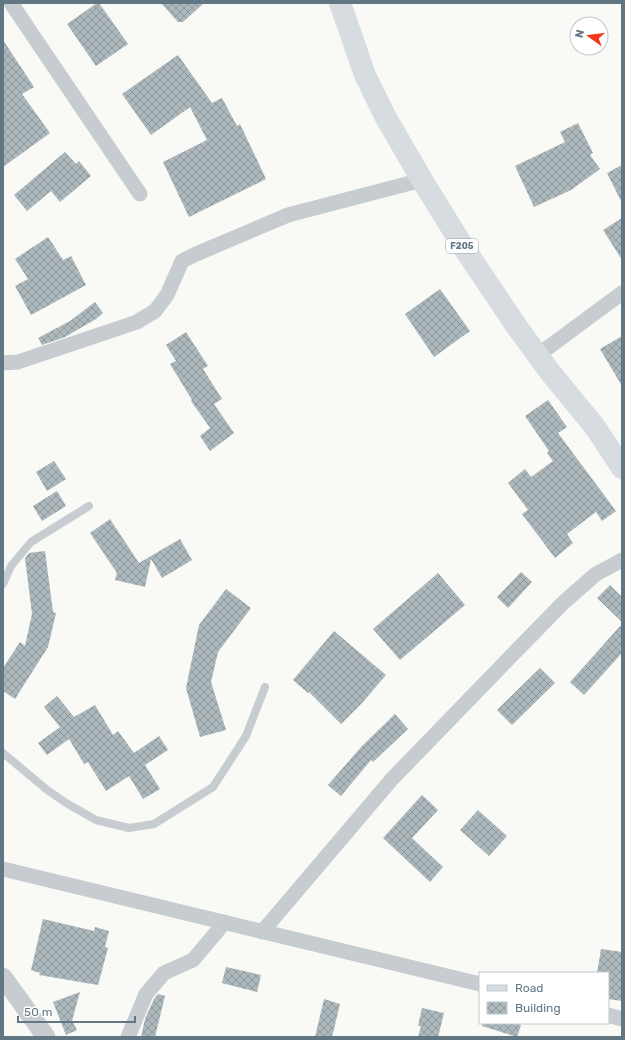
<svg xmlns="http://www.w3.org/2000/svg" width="625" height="1040" font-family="Rubik,sans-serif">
<defs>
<pattern id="building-cross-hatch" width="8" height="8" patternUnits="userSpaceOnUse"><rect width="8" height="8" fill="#acb8bc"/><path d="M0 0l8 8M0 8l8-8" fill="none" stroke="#8f9a9e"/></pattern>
</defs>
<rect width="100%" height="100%" fill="#f9f9f6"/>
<!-- building -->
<path fill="url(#building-cross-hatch)" d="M 97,3 L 99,3 L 128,44 L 96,66 L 67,24 Z
M 161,3 L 204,3 L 183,22 L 178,22 Z
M 3,40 L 34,87 L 22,94 L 50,133 L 3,167 Z
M 178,55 L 212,103 L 222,98 L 237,126 L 240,124 L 266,179 L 189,217 L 163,162 L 207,140 L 190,107 L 151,135 L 122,94 Z
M 578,123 L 593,153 L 590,155 L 600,169 L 571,190 L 534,207 L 515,166 L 565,142 L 560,132 Z
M 65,152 L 76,164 L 79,161 L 91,176 L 60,202 L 51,191 L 27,211 L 14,195 Z
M 622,165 L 622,203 L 607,173 Z
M 622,218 L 622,260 L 603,230 Z
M 48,237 L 63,260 L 71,256 L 86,285 L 31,315 L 15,286 L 28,279 L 15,259 Z
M 440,289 L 470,331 L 434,357 L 405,314 Z
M 95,302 L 103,313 L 96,319 L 65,337 L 42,345 L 38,338 L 70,321 Z
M 186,332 L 208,366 L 203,369 L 222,399 L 214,404 L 234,433 L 210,451 L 200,436 L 210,428 L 191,401 L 192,400 L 170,364 L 176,361 L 166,345 Z
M 622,336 L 622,386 L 600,349 Z
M 548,400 L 567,427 L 558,433 L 616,511 L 602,521 L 596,512 L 567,534 L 573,543 L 555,558 L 522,514 L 528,510 L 508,483 L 525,469 L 531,477 L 553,461 L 547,453 L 549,451 L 525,416 Z
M 54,461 L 66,479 L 47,491 L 36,472 Z
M 57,491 L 66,506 L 42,521 L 33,506 Z
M 110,519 L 139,563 L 180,539 L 192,560 L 162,578 L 151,559 L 145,587 L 115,580 L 117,573 L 90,533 Z
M 45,551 L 53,612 L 56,613 L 48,647 L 15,699 L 3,691 L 3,668 L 20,642 L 25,646 L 32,614 L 25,558 L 29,553 Z
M 521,572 L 532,582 L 508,608 L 497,597 Z
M 438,573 L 465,605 L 400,660 L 373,629 Z
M 610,585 L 622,597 L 622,622 L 597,598 Z
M 226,589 L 251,608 L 218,652 L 211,682 L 226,730 L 200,737 L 186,688 L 199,625 Z
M 622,624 L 622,653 L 584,695 L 570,682 Z
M 334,631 L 386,675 L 362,703 L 341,724 L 309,692 L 308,693 L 293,680 Z
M 540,668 L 555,683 L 512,725 L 497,710 Z
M 57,696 L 74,717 L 95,705 L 113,735 L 118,731 L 134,753 L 159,736 L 168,750 L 145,765 L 160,789 L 143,799 L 129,776 L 106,791 L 88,762 L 84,764 L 69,739 L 47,755 L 38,743 L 60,727 L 44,707 Z
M 395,714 L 408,729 L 373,762 L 371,760 L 341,796 L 328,785 L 362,746 Z
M 422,795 L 438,810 L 412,838 L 443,867 L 430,882 L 383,838 Z
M 478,810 L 507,836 L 489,856 L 460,830 Z
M 43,919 L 94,931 L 95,927 L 109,931 L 105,947 L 108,948 L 98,985 L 39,975 L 40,973 L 31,970 Z
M 601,949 L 622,952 L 622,1001 L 608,999 L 608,973 L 597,973 Z
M 226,967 L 261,975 L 257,992 L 222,983 Z
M 80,992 L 72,1021 L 77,1030 L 66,1035 L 53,1002 Z
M 158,994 L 165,996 L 155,1037 L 141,1037 L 145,1019 L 154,999 Z
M 324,999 L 340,1004 L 332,1037 L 315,1037 Z
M 422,1008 L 444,1013 L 438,1037 L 418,1037 L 421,1026 L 418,1026 Z
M 482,1023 L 514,1023 L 521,1025 L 517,1037 L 482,1026 Z"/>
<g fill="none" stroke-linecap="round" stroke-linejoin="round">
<!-- service -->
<path stroke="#c6cccf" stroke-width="8" d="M 3,584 L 11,566 L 31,542 L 89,506
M 3,753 L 46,789 L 66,803 L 96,820 L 129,828 L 154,824 L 213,787 L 246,736 L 265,687"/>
<!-- minor -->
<path stroke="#c6cccf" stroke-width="15" d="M 11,3 L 140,194
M 538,355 L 622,293
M 3,363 L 18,362 L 137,322 L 155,311 L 167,295 L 182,261 L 194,255 L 288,215 L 422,180
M 3,869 L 480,984
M 262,932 L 392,779 L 516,651 L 564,602 L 596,574 L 622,560
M 608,1015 L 622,1019
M 128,1037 L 146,994 L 164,973 L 193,960 L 225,922"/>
<!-- tertiary -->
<path stroke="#c6cccf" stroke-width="19" d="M 3,977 L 46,1037"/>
<!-- primary -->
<path stroke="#d6dcdf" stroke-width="22" d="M 340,3 L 365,75 L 385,116 L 422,180 L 464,248 L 517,327 L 550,372 L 595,427 L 622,468"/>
</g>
<g text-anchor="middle" stroke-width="4" stroke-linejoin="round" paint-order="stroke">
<!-- shield labels -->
<rect fill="#fff" stroke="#90a0a9" stroke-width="1" x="446" y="239" width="32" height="14" rx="3"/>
<g font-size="9" font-weight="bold" fill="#617884">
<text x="462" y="249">F205</text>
</g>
</g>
<!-- border -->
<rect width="625" height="1040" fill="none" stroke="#617884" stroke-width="8"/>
<!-- legend -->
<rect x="479" y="972" width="130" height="52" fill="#ffffff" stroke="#c0c9ce"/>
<rect x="487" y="985" width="20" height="6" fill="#d6dcdf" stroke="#c0c9ce"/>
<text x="515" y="992" font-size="12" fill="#617884">Road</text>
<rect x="487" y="1002" width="20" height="12" fill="url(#building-cross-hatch)" stroke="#c0c9ce"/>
<text x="515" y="1012" font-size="12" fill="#617884">Building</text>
<!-- north arrow -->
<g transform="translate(589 36) rotate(284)"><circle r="19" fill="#ffffff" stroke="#c0c9ce"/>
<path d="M0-3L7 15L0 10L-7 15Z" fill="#f5381b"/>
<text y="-6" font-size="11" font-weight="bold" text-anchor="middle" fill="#617884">N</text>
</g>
<!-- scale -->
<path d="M18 1016v6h117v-6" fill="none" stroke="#617884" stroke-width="2"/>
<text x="24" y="1016" font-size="12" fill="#617884" stroke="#ffffff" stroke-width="3" paint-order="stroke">50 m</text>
</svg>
